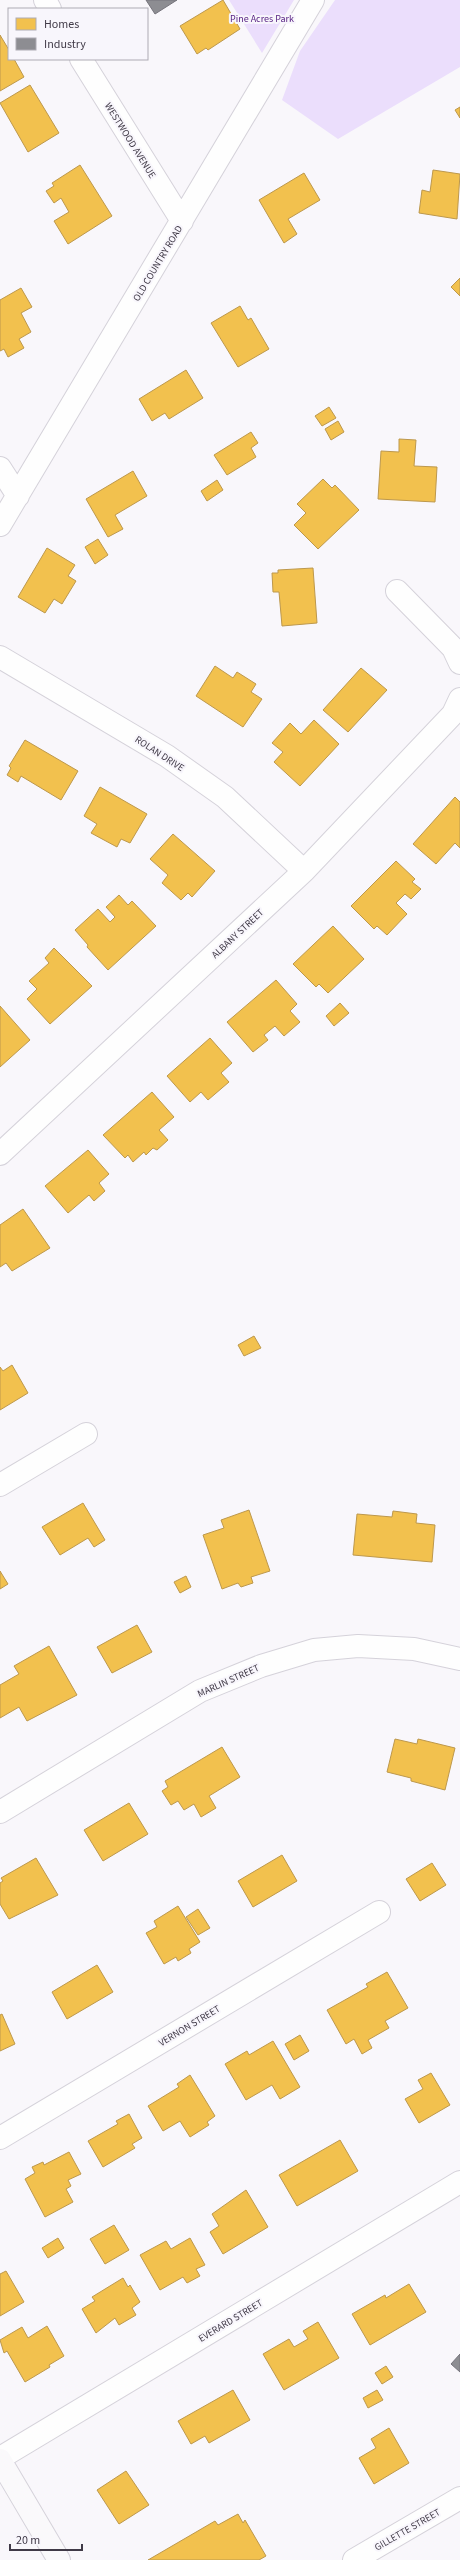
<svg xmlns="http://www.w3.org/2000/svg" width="460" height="2560" font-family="'Source Sans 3',sans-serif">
<rect width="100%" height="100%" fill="#f9f7fb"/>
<!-- green -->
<path fill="#ebdefc" d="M 229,0 L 294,0 L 262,53 Z
M 335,0 L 460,0 L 460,67 L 338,139 L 282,100 L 300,51 Z"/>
<!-- homes -->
<path fill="#f2c14e" stroke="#bd984c" d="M 223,0 L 240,29 L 208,50 L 206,48 L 197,54 L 180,26 Z
M 0,35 L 9,50 L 9,59 L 14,59 L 24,77 L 0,91 Z
M 30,85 L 59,133 L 28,152 L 0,103 Z
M 460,107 L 460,118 L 455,110 Z
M 80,165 L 112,216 L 68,244 L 54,221 L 69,212 L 61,198 L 54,203 L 46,191 L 54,186 L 52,183 Z
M 433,170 L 460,174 L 457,219 L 419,213 L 422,190 L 430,192 Z
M 304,173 L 320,200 L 288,219 L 297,234 L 284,243 L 259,200 Z
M 460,278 L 460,296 L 451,287 Z
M 21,288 L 32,307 L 21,313 L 31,332 L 19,339 L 24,348 L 8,357 L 4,349 L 0,351 L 0,300 Z
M 240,306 L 248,320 L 251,318 L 269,349 L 238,367 L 211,323 Z
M 186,370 L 203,398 L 169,419 L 165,413 L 152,421 L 139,399 Z
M 329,407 L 336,418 L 322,426 L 315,416 Z
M 338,421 L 344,432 L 331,440 L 325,429 Z
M 251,432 L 258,443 L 251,448 L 256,457 L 227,475 L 214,455 Z
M 399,439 L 416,440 L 414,466 L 437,467 L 435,502 L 378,499 L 381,451 L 399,452 Z
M 133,471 L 147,496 L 115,515 L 123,529 L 108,537 L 86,499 Z
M 323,479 L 332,488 L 335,485 L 359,510 L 318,549 L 294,525 L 306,513 L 297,504 Z
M 217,480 L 223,490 L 207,501 L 201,491 Z
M 98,539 L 108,555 L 95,564 L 85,547 Z
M 47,548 L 75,565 L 68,576 L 76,581 L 62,604 L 54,599 L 45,613 L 18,597 Z
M 313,568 L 317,623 L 282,626 L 279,592 L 273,592 L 272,573 L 278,573 L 278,570 Z
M 215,666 L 233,678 L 237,672 L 256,684 L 251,692 L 262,699 L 243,727 L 196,696 Z
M 361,668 L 387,690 L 348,732 L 323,710 Z
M 314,720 L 339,744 L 300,786 L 274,762 L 283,752 L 272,743 L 290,723 L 301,734 Z
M 25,740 L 78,771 L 61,800 L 21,776 L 18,782 L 7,775 L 11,768 L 9,766 Z
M 100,787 L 147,814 L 130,843 L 121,839 L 117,847 L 91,833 L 97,824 L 84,816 Z
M 455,797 L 460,802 L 460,848 L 455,843 L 436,864 L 413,844 Z
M 173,834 L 215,871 L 192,897 L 188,893 L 181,900 L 162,883 L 168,875 L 150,859 Z
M 396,861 L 415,879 L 412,882 L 421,889 L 411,899 L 405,894 L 396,903 L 407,914 L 387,935 L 377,926 L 374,929 L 351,906 Z
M 119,895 L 128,905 L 132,901 L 156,926 L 108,970 L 87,947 L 88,945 L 75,930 L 98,909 L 110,922 L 115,917 L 106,907 Z
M 333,926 L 364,959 L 328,993 L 319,984 L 316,987 L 293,964 Z
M 54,948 L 92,986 L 50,1024 L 27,999 L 37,989 L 29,981 L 49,963 L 45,958 Z
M 276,980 L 297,1004 L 290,1011 L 300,1022 L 284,1036 L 275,1026 L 264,1035 L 268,1040 L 253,1052 L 227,1022 Z
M 340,1003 L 349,1013 L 334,1026 L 326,1016 Z
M 0,1006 L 30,1040 L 0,1067 Z
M 210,1038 L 232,1063 L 221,1073 L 229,1082 L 208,1100 L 201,1092 L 190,1102 L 167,1076 Z
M 152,1092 L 174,1117 L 159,1130 L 168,1140 L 157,1150 L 153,1148 L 146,1155 L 144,1152 L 133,1162 L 128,1155 L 125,1158 L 103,1135 Z
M 88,1150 L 109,1174 L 99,1183 L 105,1191 L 94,1201 L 89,1195 L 68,1213 L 45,1186 Z
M 23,1209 L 50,1248 L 12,1271 L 6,1263 L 0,1267 L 0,1225 Z
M 254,1336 L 261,1348 L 244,1356 L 238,1345 Z
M 12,1365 L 28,1393 L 0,1410 L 0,1367 L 3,1371 Z
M 83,1503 L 105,1540 L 94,1547 L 88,1538 L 60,1555 L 42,1527 Z
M 249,1510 L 270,1571 L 251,1577 L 253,1583 L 241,1587 L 238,1583 L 222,1589 L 203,1535 L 224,1528 L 221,1520 Z
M 393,1511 L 417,1514 L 416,1523 L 435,1525 L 432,1562 L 353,1555 L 357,1514 L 392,1517 Z
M 0,1571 L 8,1584 L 0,1589 Z
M 186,1576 L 191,1587 L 180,1593 L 174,1582 Z
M 137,1625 L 152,1652 L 112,1673 L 97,1647 Z
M 49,1646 L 77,1695 L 27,1721 L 19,1707 L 0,1718 L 0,1685 L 19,1674 L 14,1666 Z
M 395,1739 L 417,1744 L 418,1739 L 455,1748 L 445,1790 L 411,1781 L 411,1778 L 387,1772 Z
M 222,1747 L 240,1777 L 209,1796 L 216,1808 L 201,1817 L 194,1804 L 184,1810 L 178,1801 L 171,1805 L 162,1791 L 168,1787 L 165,1781 Z
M 129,1803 L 148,1834 L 103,1861 L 84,1830 Z
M 282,1855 L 297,1881 L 253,1907 L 238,1881 Z
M 36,1858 L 58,1895 L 9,1919 L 0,1904 L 0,1883 L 3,1881 L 1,1878 Z
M 432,1863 L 446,1885 L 420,1901 L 406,1879 Z
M 178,1906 L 200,1942 L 189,1949 L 191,1953 L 178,1961 L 176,1957 L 164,1964 L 146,1933 L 157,1927 L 154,1921 Z
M 198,1909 L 210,1928 L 198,1935 L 186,1917 Z
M 97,1965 L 113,1992 L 67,2019 L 52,1992 Z
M 387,1972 L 408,2008 L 385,2021 L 389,2028 L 368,2040 L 372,2048 L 362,2054 L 354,2039 L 346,2044 L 327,2010 L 368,1987 L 366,1984 Z
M 2,2014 L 15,2044 L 0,2051 L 0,2015 Z
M 300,2035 L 309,2051 L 294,2060 L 285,2044 Z
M 273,2041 L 300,2087 L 280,2099 L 272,2085 L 246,2100 L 225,2064 L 247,2051 L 249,2055 Z
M 431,2073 L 450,2105 L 419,2123 L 405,2099 L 423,2089 L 418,2080 Z
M 190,2075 L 215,2116 L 207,2122 L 209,2125 L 190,2137 L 180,2121 L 163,2131 L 148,2106 L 179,2087 L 177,2084 Z
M 129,2114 L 142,2138 L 132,2144 L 135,2148 L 103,2167 L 88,2141 L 118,2124 L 116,2121 Z
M 340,2140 L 358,2171 L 297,2206 L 279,2175 Z
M 69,2152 L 81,2174 L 68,2180 L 71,2186 L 66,2189 L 73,2202 L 45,2217 L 25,2179 L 35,2173 L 32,2167 L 43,2162 L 44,2165 Z
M 246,2190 L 268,2227 L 223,2254 L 210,2232 L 219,2226 L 212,2214 Z
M 114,2225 L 129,2250 L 105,2264 L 90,2239 Z
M 58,2238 L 64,2248 L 48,2258 L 42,2248 Z
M 190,2238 L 205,2265 L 196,2269 L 200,2276 L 187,2283 L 183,2277 L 160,2290 L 140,2255 L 166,2241 L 171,2249 Z
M 6,2271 L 24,2302 L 0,2316 L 0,2274 Z
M 123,2278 L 128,2287 L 130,2285 L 140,2302 L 132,2308 L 136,2315 L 119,2325 L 115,2318 L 96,2333 L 82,2309 L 95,2301 L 92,2297 Z
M 409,2284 L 426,2312 L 370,2345 L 352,2314 L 385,2295 L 386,2298 Z
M 318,2322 L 339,2358 L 284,2390 L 263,2354 L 289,2339 L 294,2347 L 308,2339 L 303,2331 Z
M 47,2326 L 64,2356 L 49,2365 L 50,2367 L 25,2382 L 7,2351 L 4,2353 L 0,2340 L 22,2327 L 28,2338 Z
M 386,2366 L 393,2377 L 382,2384 L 375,2373 Z
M 233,2390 L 250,2420 L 209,2443 L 205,2436 L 191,2444 L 178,2421 Z
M 377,2390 L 383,2400 L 368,2408 L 363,2398 Z
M 389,2428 L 409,2463 L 374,2484 L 359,2458 L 376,2448 L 371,2439 Z
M 126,2471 L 149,2505 L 119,2524 L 97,2490 Z
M 238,2514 L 243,2523 L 245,2520 L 266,2556 L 259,2560 L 148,2560 L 215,2521 L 218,2525 Z"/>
<!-- industry -->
<path fill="#8d8d92" stroke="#76747c" d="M 146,0 L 177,0 L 155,14 Z
M 460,2354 L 460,2372 L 451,2364 Z"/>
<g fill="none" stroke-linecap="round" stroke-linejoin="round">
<!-- street casing -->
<g stroke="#d5d2da" stroke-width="24">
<path id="street" d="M 45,0 L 50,9
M 81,59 L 182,221
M 0,468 L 18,496
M 0,525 L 313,0
M 397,591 L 453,648 L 460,663
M 0,657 L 167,756 L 225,797 L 304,871
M 0,1154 L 304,871 L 453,714 L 460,699
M 0,1485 L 86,1434
M 0,1812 L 200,1691 L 261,1666 L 314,1650 L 358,1646 L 414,1649 L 460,1659
M 0,2138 L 379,1912
M 0,2458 L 460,2182
M 354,2560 L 460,2498"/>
</g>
<!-- secondary casing -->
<g stroke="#d5d2da" stroke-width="24">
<path id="secondary" d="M 0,2460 L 59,2560"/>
</g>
<!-- street -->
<use href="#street" stroke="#fefefe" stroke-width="22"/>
<!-- secondary -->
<use href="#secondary" stroke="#faf9fb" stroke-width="22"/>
</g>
<g text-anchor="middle" stroke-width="4" stroke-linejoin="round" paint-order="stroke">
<!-- park labels -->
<g font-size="10" fill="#541d80" stroke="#f8f6fc">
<text x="262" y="22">Pine Acres Park</text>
</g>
<!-- street labels -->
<g font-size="10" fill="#403a47" stroke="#f8f6fc">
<text transform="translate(131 140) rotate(58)" y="4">WESTWOOD AVENUE</text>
<text transform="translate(157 263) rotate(-59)" y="4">OLD COUNTRY ROAD</text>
<text transform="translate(160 753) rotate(33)" y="4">ROLAN DRIVE</text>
<text transform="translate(237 933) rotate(-43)" y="4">ALBANY STREET</text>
<text transform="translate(228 1680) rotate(-24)" y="4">MARLIN STREET</text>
<text transform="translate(189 2025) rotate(-31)" y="4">VERNON STREET</text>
<text transform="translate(230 2320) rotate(-31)" y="4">EVERARD STREET</text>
<text transform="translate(407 2529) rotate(-30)" y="4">GILLETTE STREET</text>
</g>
</g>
<!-- legend -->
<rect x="8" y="8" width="140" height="52" fill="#f8f6fc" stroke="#aeabb4"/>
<rect x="16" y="18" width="20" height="12" fill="#f2c14e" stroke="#aeabb4"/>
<text x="44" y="28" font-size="12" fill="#403a47">Homes</text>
<rect x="16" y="38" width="20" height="12" fill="#8d8d92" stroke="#aeabb4"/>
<text x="44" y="48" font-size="12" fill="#403a47">Industry</text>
<!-- scale -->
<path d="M10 2544v6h72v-6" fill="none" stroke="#403a47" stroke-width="2"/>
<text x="16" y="2544" font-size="12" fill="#403a47" stroke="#f8f6fc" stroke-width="3" paint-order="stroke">20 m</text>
</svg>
